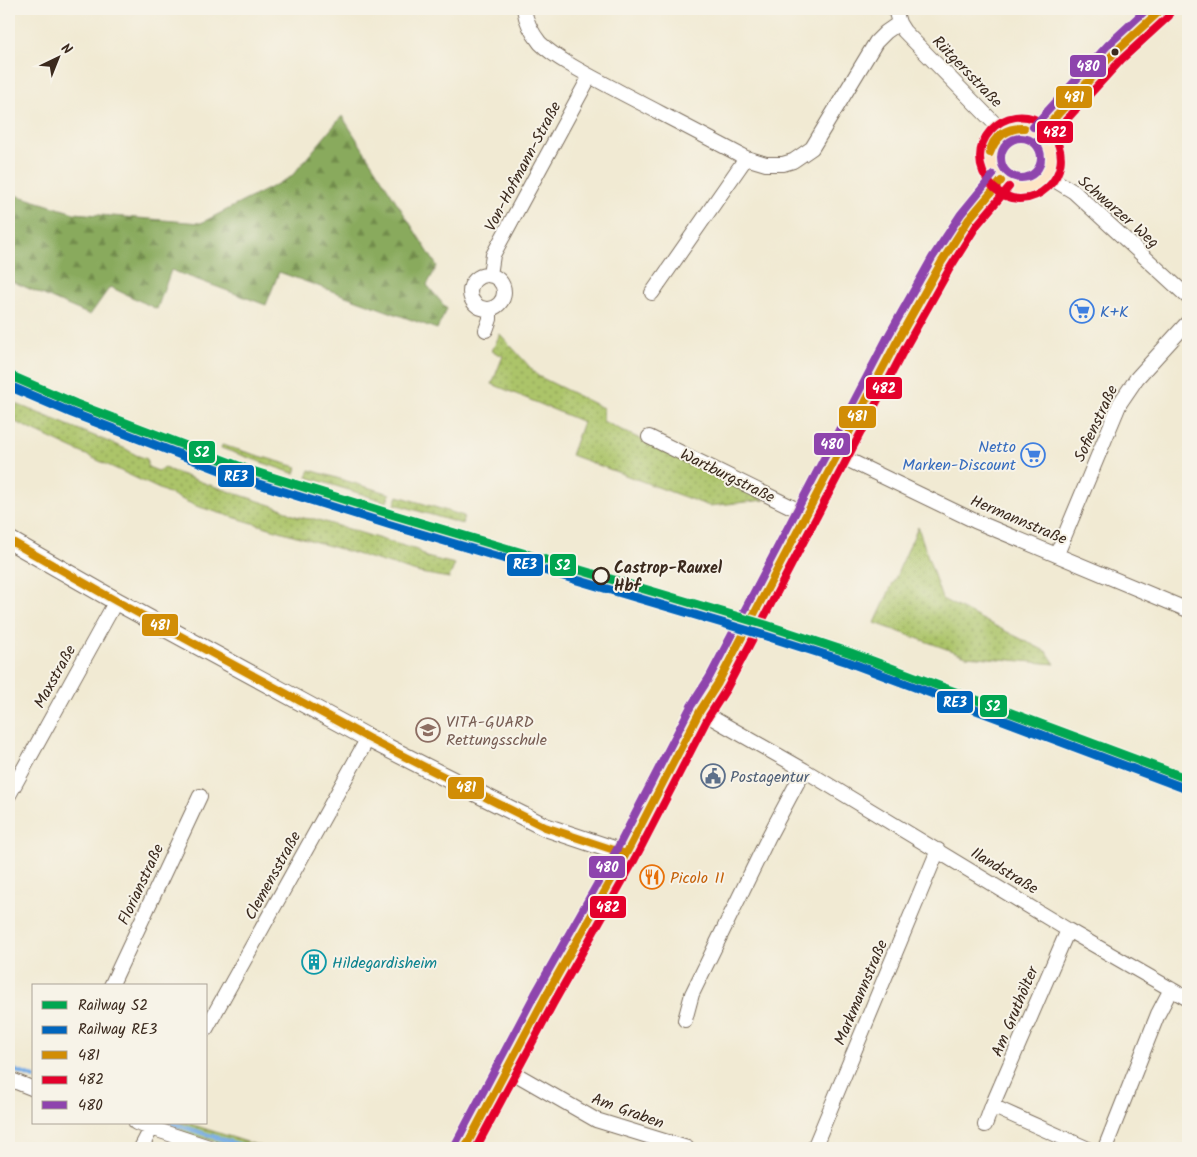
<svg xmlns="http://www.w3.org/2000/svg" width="1197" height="1157" font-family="Kalam,sans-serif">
<defs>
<pattern id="grass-dots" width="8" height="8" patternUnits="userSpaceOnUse" patternTransform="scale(1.25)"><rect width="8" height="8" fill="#acc469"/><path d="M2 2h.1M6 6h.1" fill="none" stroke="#8d9f56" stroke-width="1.8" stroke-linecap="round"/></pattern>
<pattern id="forest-firs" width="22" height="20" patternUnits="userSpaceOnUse" patternTransform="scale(1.25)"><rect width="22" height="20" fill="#89aa5d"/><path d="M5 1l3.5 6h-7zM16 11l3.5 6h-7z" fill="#718b4c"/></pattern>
</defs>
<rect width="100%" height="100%" fill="#f7f3e8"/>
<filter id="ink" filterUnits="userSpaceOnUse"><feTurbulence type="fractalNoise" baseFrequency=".02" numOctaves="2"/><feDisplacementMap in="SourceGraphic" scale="10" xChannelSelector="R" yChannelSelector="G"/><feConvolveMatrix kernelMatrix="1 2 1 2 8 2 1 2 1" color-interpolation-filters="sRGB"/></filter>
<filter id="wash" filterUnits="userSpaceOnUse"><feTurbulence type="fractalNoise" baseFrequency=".0096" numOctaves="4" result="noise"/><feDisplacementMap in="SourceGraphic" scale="20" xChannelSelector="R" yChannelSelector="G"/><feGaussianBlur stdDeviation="1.12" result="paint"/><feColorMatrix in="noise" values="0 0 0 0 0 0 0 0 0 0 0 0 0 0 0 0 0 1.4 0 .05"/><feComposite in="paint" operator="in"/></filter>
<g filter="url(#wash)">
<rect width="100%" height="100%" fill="#f1ead3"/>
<!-- grass -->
<path fill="url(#grass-dots)" stroke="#747744" d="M 500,334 L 538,376 L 603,408 L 603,421 L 765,500 L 709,506 L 571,455 L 583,422 L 492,384 L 503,356 L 492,351 Z
M 9,401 L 126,449 L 136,455 L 147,459 L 148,467 L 158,471 L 164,468 L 207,484 L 283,509 C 293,516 302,519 315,519 L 417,550 L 426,557 L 455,564 L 449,578 L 420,573 L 196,506 L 9,419 Z
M 222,445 L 297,467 L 295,474 L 221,448 Z
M 310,470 L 390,494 L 387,502 L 307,477 Z
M 398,496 L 464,516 L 462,524 L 395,504 Z
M 918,527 L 942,599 L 1047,652 L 1055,664 L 966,656 L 875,623 Z
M 174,1123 L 187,1123 L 266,1148 L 235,1148 L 186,1133 L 174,1126 Z"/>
<!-- forest -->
<path fill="url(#forest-firs)" stroke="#626a3e" d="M 342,116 L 437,266 L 427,285 L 447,309 L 437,329 L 279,272 L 266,305 L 171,270 L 157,309 L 110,287 L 90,315 L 9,280 L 9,193 L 74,213 L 201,223 L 291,177 Z"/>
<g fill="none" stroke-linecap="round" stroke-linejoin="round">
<!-- stream -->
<path stroke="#78ade5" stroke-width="4.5" d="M 9,1068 L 34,1078
M 171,1123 L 249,1148"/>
</g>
</g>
<g filter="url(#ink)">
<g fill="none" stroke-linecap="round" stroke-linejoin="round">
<!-- minor casing -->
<g stroke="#7b6d5d" stroke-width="16">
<path id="minor" d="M 524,9 C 526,21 532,33 540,43 C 557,60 596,79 618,91 C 660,113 703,135 746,158 L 766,164 L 783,164 L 793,161 L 812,148 L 876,42 L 886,32 L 899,23
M 895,9 L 899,23 L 904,31 L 1003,132
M 1046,175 L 1074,192 L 1188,297
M470 292a17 17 0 1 1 34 0a17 17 0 1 1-34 0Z
M 490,275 L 493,255 L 590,76
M 652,293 L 746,158
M 486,330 L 490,319 L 490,310
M 649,437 L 806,514
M 838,455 L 975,521 L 1188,610
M 1057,554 L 1120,403 L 1137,378 L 1188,322
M 700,711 L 804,770 L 1068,930 L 1188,999
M 9,795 L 116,601
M 111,986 L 200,796
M 685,1020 L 692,994 L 769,836 L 804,770
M 206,1029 L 368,738
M 507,1069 L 596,1120 L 687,1148
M 9,1079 L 34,1089
M 992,1106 L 1086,1148
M 136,1123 L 212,1148
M 985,1125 L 992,1106 L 1068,930
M 141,1148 L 154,1123
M 814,1148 L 938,850
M 1105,1148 L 1158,1014 L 1171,989"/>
</g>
<!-- tertiary casing -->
<g stroke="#7b6d5d" stroke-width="20">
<path id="tertiary" d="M 9,540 L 116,601 L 368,738 L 423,766 L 545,827 L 626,854"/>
</g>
<!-- secondary casing -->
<g stroke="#7b6d5d" stroke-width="22">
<path id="secondary" d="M989 158a31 31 0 1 1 62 0a31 31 0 1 1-62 0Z
M 1040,134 L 1115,52 L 1162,9
M 465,1148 L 544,999 L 626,854 L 649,807 L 700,711 L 718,683 L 806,514 L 838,455 L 895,345 L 941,263 L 969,219 L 1001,181"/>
</g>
<!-- minor -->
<use href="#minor" stroke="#fff" stroke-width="14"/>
<!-- tertiary -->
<use href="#tertiary" stroke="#fff" stroke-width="18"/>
<!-- secondary -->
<use href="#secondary" stroke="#fde5c5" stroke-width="20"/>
<!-- bus-1 casing -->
<g stroke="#f7f3e8" stroke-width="11">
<path id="bus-1" d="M 1040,134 L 1115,52 L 1162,9
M 990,153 C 992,135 1008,127 1024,128
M 990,153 C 996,137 1007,128 1024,128
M 9,540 L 116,601 L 368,738 L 423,766 L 545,827 L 626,854
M 465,1148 L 544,999 L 626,854 L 700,711 L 718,683 L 895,345 L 941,263 L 969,219 L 1001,181"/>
</g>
<!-- bus-2 casing -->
<g stroke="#f7f3e8" stroke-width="11">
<path id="bus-2" d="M 1047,141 L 1122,59 L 1169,16
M 993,187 C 956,148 1006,96 1045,125 C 1047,127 1050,131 1052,134 C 1082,172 1029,221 994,188
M 476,1148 L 553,1004 L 635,859 L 709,716 L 727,688 L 904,350 L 950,268 L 977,225 L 1009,187"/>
</g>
<!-- bus-3 casing -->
<g stroke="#f7f3e8" stroke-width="11">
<path id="bus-3" d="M 1033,127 L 1108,45 L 1147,9
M1001 158a20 20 0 1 1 40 0a20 20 0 1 1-40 0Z
M 456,1143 L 535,994 L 617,849 L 691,706 L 709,678 L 886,340 L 932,258 L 961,214 L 993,175"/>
</g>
<!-- bus-1 -->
<use href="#bus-1" stroke="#d18d06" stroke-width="8"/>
<!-- bus-2 -->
<use href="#bus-2" stroke="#e4002b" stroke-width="8"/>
<!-- bus-3 -->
<use href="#bus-3" stroke="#8e44ad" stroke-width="8"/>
<!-- rail-1 casing -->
<g stroke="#f7f3e8" stroke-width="12">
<path id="rail-1" d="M 9,375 L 76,404 L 249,470 L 394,515 L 766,625 L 851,653 L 1188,779"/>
</g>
<!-- rail-2 casing -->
<g stroke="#f7f3e8" stroke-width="12">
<path id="rail-2" d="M 9,386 L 72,413 L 246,480 L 391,525 L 763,635 L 848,662 L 1184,788"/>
</g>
<!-- rail-1 -->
<use href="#rail-1" stroke="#00a651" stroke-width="9"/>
<!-- rail-2 -->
<use href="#rail-2" stroke="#0065bd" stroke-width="9"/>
</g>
</g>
<!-- icons -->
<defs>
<g id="supermarket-ring" transform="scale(1.25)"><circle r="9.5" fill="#f7f3e8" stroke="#3f7fe0" stroke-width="1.5"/><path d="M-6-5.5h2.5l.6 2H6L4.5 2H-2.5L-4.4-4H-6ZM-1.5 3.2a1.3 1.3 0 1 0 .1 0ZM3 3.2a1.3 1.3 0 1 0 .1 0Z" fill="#3f7fe0"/></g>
<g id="school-ring" transform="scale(1.25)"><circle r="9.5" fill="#f7f3e8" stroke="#8d6e63" stroke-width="1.5"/><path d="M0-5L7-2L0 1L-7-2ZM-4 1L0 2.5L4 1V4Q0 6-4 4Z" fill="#8d6e63"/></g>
<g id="civic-ring" transform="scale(1.25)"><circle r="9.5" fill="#f7f3e8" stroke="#5c6f8a" stroke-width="1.5"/><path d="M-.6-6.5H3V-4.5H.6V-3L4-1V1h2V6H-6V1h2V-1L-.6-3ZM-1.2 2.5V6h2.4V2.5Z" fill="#5c6f8a"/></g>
<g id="restaurant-ring" transform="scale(1.25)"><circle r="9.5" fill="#f7f3e8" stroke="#e8710a" stroke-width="1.5"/><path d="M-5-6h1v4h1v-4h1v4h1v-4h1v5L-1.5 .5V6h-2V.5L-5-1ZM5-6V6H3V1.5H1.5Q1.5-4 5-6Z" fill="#e8710a"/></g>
<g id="building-ring" transform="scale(1.25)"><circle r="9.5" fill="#f7f3e8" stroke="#0f9aa8" stroke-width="1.5"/><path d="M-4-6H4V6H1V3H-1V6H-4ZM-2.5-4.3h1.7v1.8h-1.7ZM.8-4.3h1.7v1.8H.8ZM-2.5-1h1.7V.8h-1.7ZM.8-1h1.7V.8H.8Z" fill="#0f9aa8"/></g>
</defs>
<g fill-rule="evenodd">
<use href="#supermarket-ring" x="1082" y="311"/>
<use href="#supermarket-ring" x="1033" y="455"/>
<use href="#school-ring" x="428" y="730"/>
<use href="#civic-ring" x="713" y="776"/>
<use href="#restaurant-ring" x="652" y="877"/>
<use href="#building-ring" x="314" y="962"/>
</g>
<!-- markers -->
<circle fill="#3b2a1e" stroke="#f7f3e8" stroke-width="2" cx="1115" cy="52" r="4.5"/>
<circle fill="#f7f3e8" stroke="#3b2a1e" stroke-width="2.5" cx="601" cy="576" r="8"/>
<g text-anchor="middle" stroke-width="4" stroke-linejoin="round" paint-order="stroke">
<!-- street labels -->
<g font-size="16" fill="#3b2a1e" stroke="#f7f3e8">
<text transform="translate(968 71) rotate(46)" y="6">Rütgersstraße</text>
<text transform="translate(522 166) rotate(-62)" y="6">Von-Hofmann-Straße</text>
<text transform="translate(1119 211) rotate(41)" y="6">Schwarzer Weg</text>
<text transform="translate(1095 423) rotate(-65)" y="6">Sofienstraße</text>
<text transform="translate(728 475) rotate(26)" y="6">Wartburgstraße</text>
<text transform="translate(1019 519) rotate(23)" y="6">Hermannstraße</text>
<text transform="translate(54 676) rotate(-61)" y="6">Maxstraße</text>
<text transform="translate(1005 870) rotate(31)" y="6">Ilandstraße</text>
<text transform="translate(272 875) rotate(-61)" y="6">Clemensstraße</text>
<text transform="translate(140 884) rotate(-65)" y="6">Florianstraße</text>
<text transform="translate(860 992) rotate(-67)" y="6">Markmannstraße</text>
<text transform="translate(1014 1011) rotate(-67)" y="6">Am Gruthölter</text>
<text transform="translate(628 1110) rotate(20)" y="6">Am Graben</text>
</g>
<!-- shop labels -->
<g font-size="16" fill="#366cbe" stroke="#f7f3e8" text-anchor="start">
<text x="1100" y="317">K+K</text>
<text x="1016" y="452" text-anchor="end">Netto<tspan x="1016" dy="18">Marken-Discount</tspan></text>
</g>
<!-- stop labels -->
<g font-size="16" font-weight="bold" fill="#3b2a1e" stroke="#f7f3e8" text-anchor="start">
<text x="614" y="573">Castrop-Rauxel<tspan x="614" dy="18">Hbf</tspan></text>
</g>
<!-- education labels -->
<g font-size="16" fill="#785e54" stroke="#f7f3e8" text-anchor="start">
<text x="446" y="727">VITA-GUARD<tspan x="446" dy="18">Rettungsschule</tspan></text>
</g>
<!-- service labels -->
<g font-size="16" fill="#4e5e75" stroke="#f7f3e8" text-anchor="start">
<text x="730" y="782">Postagentur</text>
</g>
<!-- food labels -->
<g font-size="16" fill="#c56008" stroke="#f7f3e8" text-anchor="start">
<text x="670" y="883">Picolo II</text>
</g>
<!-- culture labels -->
<g font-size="16" fill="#0d838f" stroke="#f7f3e8" text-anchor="start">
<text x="332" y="968">Hildegardisheim</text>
</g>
</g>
<g stroke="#f7f3e8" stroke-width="2">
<rect x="1069" y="54" width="38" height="24" rx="5" fill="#8e44ad"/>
<rect x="1055" y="85" width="38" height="24" rx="5" fill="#d18d06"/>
<rect x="1036" y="120" width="38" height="24" rx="5" fill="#e4002b"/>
<rect x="865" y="376" width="38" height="24" rx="5" fill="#e4002b"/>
<rect x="838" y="405" width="39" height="24" rx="5" fill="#d18d06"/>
<rect x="813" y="432" width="38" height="24" rx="5" fill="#8e44ad"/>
<rect x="188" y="440" width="28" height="24" rx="5" fill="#00a651"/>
<rect x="217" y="464" width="38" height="24" rx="5" fill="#0065bd"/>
<rect x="506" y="553" width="38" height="24" rx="5" fill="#0065bd"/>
<rect x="549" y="553" width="28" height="24" rx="5" fill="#00a651"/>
<rect x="141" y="613" width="38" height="24" rx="5" fill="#d18d06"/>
<rect x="936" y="690" width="38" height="24" rx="5" fill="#0065bd"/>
<rect x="979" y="694" width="29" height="24" rx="5" fill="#00a651"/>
<rect x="447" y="776" width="38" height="24" rx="5" fill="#d18d06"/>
<rect x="588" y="855" width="38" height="24" rx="5" fill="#8e44ad"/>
<rect x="589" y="895" width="38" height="24" rx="5" fill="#e4002b"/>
</g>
<g font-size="14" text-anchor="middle" font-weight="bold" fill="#fff">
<text x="1088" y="71">480</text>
<text x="1074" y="102">481</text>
<text x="1055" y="137">482</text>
<text x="884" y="393">482</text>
<text x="857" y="421">481</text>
<text x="832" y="449">480</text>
<text x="202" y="457">S2</text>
<text x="236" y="481">RE3</text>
<text x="525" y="569">RE3</text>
<text x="563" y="570">S2</text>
<text x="160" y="630">481</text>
<text x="955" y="707">RE3</text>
<text x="993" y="711">S2</text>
<text x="466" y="792">481</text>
<text x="607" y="872">480</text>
<text x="608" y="912">482</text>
</g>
<!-- margin -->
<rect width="1197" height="1157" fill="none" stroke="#f7f3e8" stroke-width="30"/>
<!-- legend -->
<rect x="32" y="984" width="175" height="140" fill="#f7f3e8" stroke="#aca397"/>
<rect x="42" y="1001" width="25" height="8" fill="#00a651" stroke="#aca397"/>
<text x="78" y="1010" font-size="15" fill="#3b2a1e">Railway S2</text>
<rect x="42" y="1026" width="25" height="8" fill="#0065bd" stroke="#aca397"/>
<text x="78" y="1034" font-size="15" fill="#3b2a1e">Railway RE3</text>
<rect x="42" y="1051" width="25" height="8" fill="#d18d06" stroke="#aca397"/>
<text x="78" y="1060" font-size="15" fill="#3b2a1e">481</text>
<rect x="42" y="1076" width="25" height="8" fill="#e4002b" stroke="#aca397"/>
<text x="78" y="1084" font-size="15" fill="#3b2a1e">482</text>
<rect x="42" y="1101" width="25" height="8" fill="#8e44ad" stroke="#aca397"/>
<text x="78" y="1110" font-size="15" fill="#3b2a1e">480</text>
<!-- north arrow -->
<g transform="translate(58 58) rotate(43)" stroke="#f7f3e8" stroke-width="4" paint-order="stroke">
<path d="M0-4L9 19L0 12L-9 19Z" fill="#3b2a1e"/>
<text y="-8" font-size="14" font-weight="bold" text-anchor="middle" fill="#3b2a1e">N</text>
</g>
</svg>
